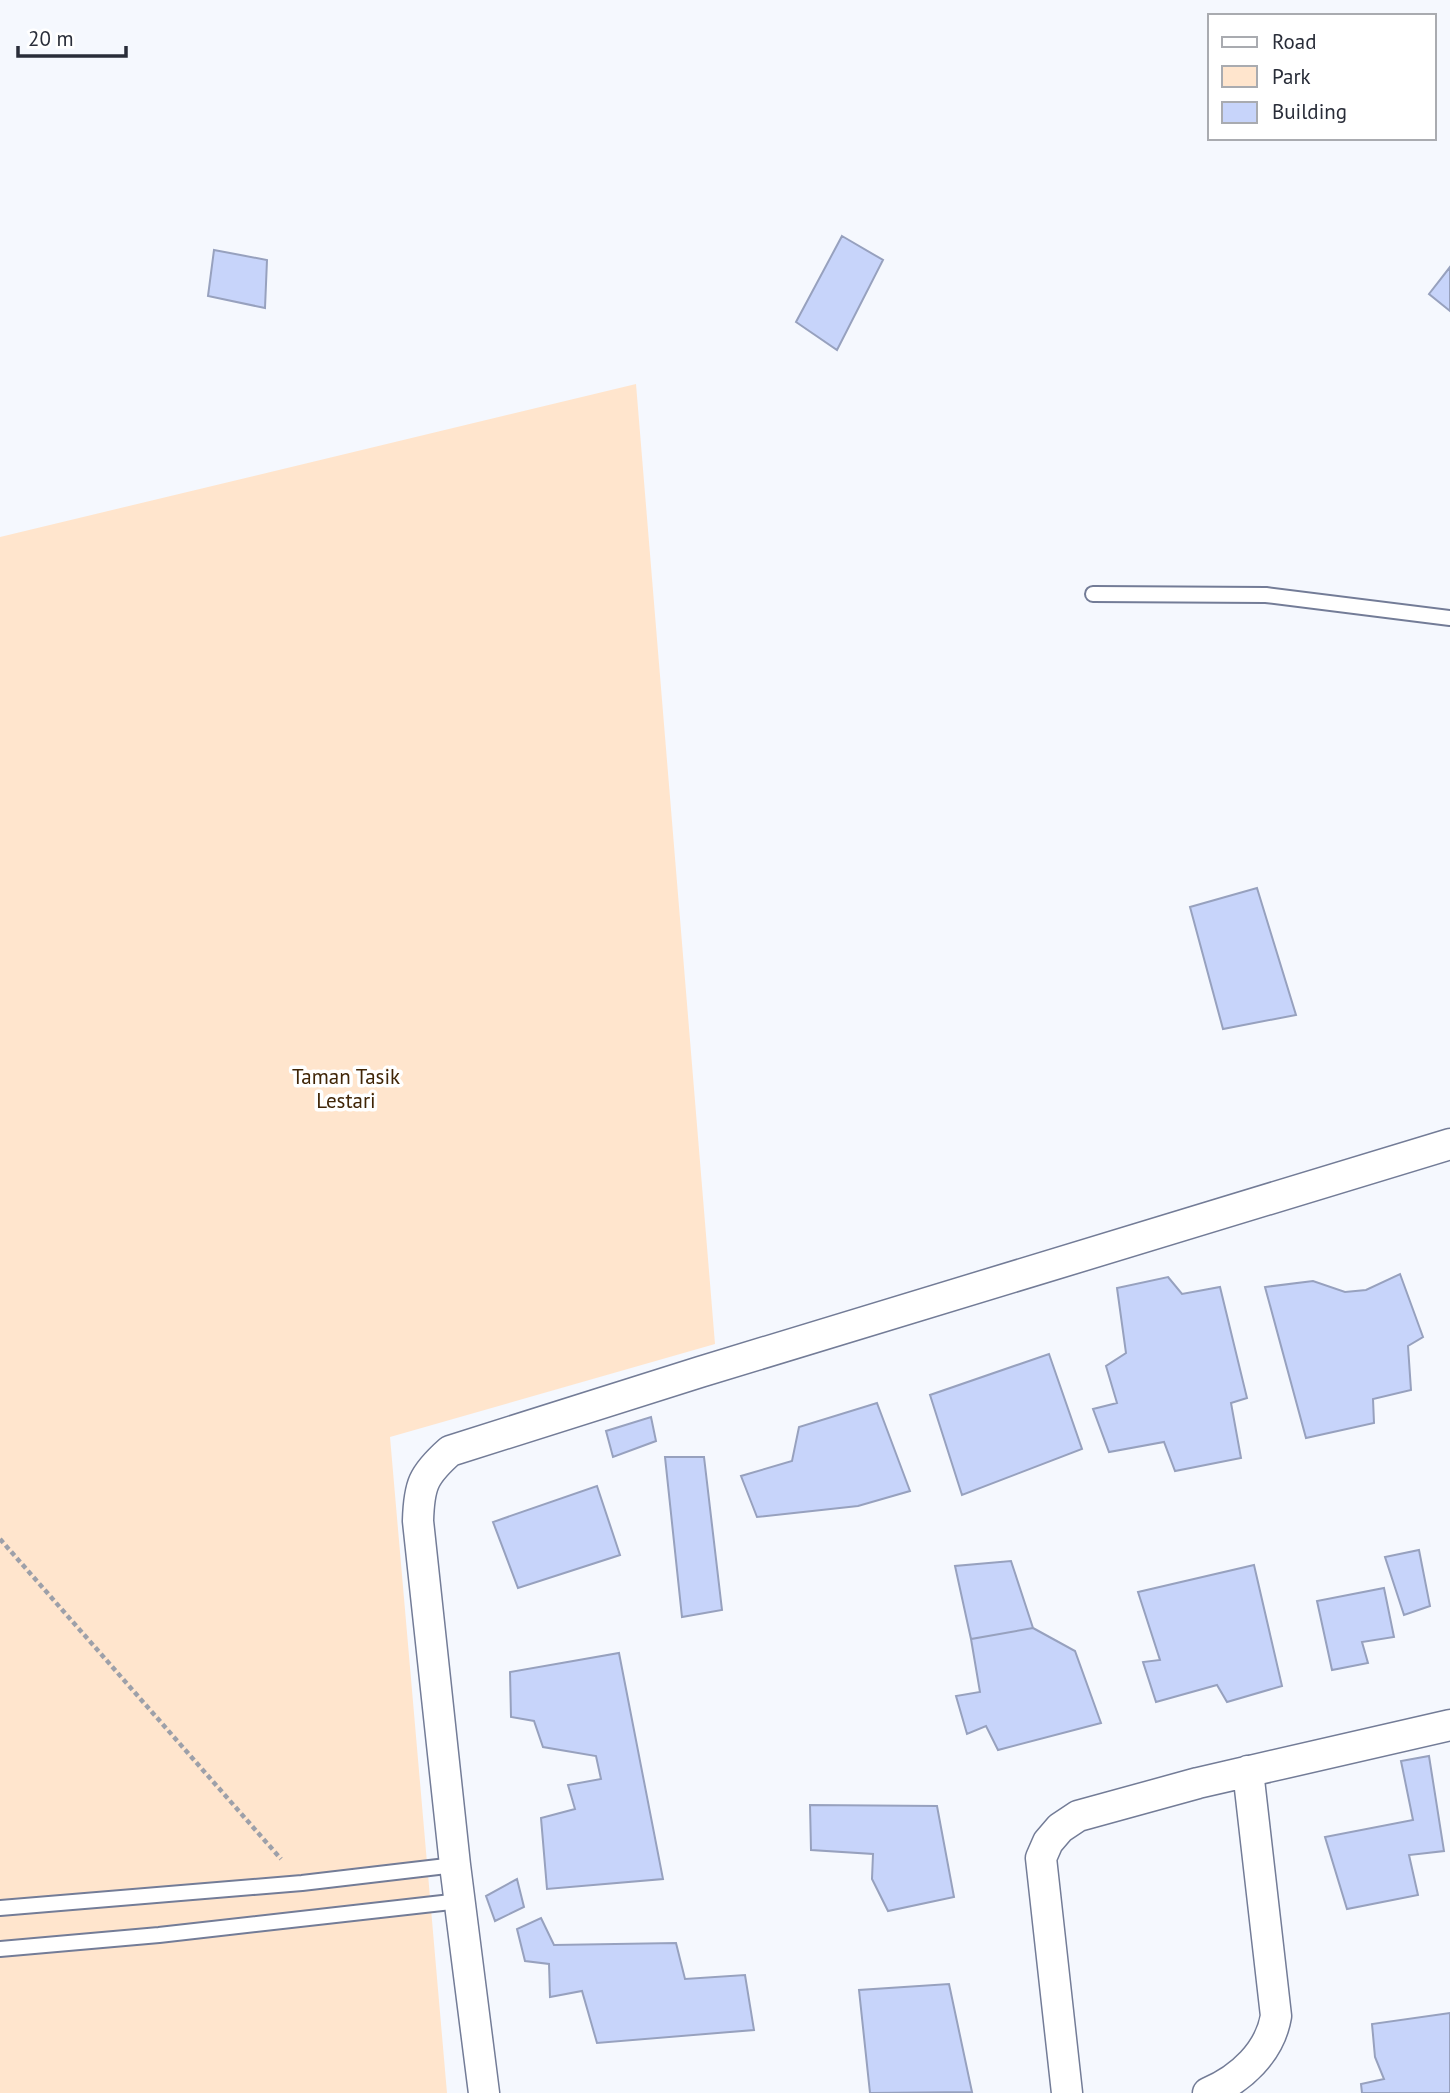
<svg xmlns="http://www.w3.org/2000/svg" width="1450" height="2093" font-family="'PT Sans',sans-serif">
<rect width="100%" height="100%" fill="#f5f8fe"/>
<!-- green -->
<path fill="#ffe5cd" d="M 636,384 L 715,1344 L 390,1437 L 447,2093 L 0,2093 L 0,537 Z"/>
<!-- building -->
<path fill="#c7d4fa" stroke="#97a1be" stroke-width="2" d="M 842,236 L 883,260 L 837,350 L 796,322 Z
M 214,250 L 267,260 L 265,308 L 208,296 Z
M 1450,267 L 1450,311 L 1429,294 Z
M 1257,888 L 1296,1015 L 1223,1029 L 1190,907 Z
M 1400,1274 L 1423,1337 L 1408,1346 L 1411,1390 L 1373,1399 L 1374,1423 L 1306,1438 L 1265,1287 L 1313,1281 L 1345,1292 L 1366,1290 Z
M 1168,1277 L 1182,1294 L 1220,1287 L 1247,1398 L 1231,1403 L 1241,1458 L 1175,1471 L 1164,1442 L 1109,1452 L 1093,1409 L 1117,1403 L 1106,1366 L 1126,1353 L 1117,1288 Z
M 1049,1354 L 1082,1449 L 962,1495 L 930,1395 Z
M 877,1403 L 910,1491 L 858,1506 L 757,1517 L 741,1476 L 792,1461 L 799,1427 Z
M 651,1417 L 656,1441 L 613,1457 L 606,1431 Z
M 665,1457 L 704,1457 L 722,1610 L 682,1617 Z
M 597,1486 L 620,1555 L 518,1588 L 493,1522 Z
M 1419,1550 L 1430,1606 L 1404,1615 L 1385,1557 Z
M 1011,1561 L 1033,1628 L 971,1639 L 955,1566 Z
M 1254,1565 L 1282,1686 L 1227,1702 L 1217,1685 L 1156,1702 L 1143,1662 L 1160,1660 L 1138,1592 Z
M 1384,1588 L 1394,1637 L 1362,1642 L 1368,1663 L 1332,1670 L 1317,1601 Z
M 1033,1628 L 1075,1651 L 1101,1723 L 998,1750 L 986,1726 L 967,1734 L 956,1696 L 980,1692 L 971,1639 Z
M 619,1653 L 663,1879 L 547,1889 L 541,1818 L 575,1809 L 568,1785 L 601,1779 L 596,1756 L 543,1747 L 534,1721 L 511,1717 L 510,1672 Z
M 1429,1756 L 1444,1851 L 1409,1855 L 1418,1895 L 1347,1909 L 1325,1837 L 1413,1820 L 1401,1761 Z
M 810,1805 L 937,1806 L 954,1897 L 888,1911 L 872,1879 L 873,1854 L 811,1850 Z
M 517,1879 L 524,1907 L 495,1921 L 486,1896 Z
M 541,1918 L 554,1945 L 676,1943 L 685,1979 L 745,1975 L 754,2030 L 597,2043 L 582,1991 L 550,1997 L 549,1964 L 525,1961 L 517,1929 Z
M 949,1984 L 972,2092 L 870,2093 L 859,1990 Z
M 1450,2013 L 1450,2093 L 1362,2093 L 1361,2084 L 1384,2079 L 1375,2057 L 1372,2024 Z"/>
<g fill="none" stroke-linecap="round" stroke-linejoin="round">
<!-- service casing -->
<g stroke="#737c97" stroke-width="18">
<path id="service" d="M 1093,594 L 1266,595 L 1450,618
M 0,1908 L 302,1883 L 455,1865
M 0,1949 L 159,1935 L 460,1901"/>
</g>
<!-- minor casing -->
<g stroke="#737c97" stroke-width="33">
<path id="minor" d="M 484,2093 L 455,1865 L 418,1521 C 419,1485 423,1475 450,1451 L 700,1372 L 1450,1144
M 1067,2093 L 1041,1858 L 1048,1842 L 1060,1828 L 1078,1816 L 1198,1783 L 1450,1725
M 1208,2093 C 1241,2079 1270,2052 1276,2016 L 1248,1771"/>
</g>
<!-- path -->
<path stroke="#9da0a9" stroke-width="4.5" stroke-dasharray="5 3.5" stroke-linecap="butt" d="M 0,1539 L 281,1859"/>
<!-- service -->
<use href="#service" stroke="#fff" stroke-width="14"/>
<!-- minor -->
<use href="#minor" stroke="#fff" stroke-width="30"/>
</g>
<g text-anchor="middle" stroke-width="7" stroke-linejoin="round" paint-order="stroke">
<!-- park labels -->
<g font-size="21" fill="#402506" stroke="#fff">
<text x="346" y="1084">Taman Tasik<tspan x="346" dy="24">Lestari</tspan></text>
</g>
</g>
<!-- legend -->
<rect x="1208" y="14" width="228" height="126" fill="#ffffff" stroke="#a9abb0" stroke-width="2"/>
<rect x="1222" y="37" width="35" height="10" fill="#ffffff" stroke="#a9abb0" stroke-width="2"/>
<text x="1272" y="49" font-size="21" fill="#292d39">Road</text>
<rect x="1222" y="66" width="35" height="21" fill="#ffe5cd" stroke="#a9abb0" stroke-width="2"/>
<text x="1272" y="84" font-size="21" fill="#292d39">Park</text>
<rect x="1222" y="102" width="35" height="21" fill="#c7d4fa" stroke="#a9abb0" stroke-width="2"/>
<text x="1272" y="119" font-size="21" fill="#292d39">Building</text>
<!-- scale -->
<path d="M18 46v10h108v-10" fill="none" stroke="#292d39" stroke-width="3.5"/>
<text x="28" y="46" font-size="21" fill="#292d39" stroke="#ffffff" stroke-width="5" paint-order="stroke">20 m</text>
</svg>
